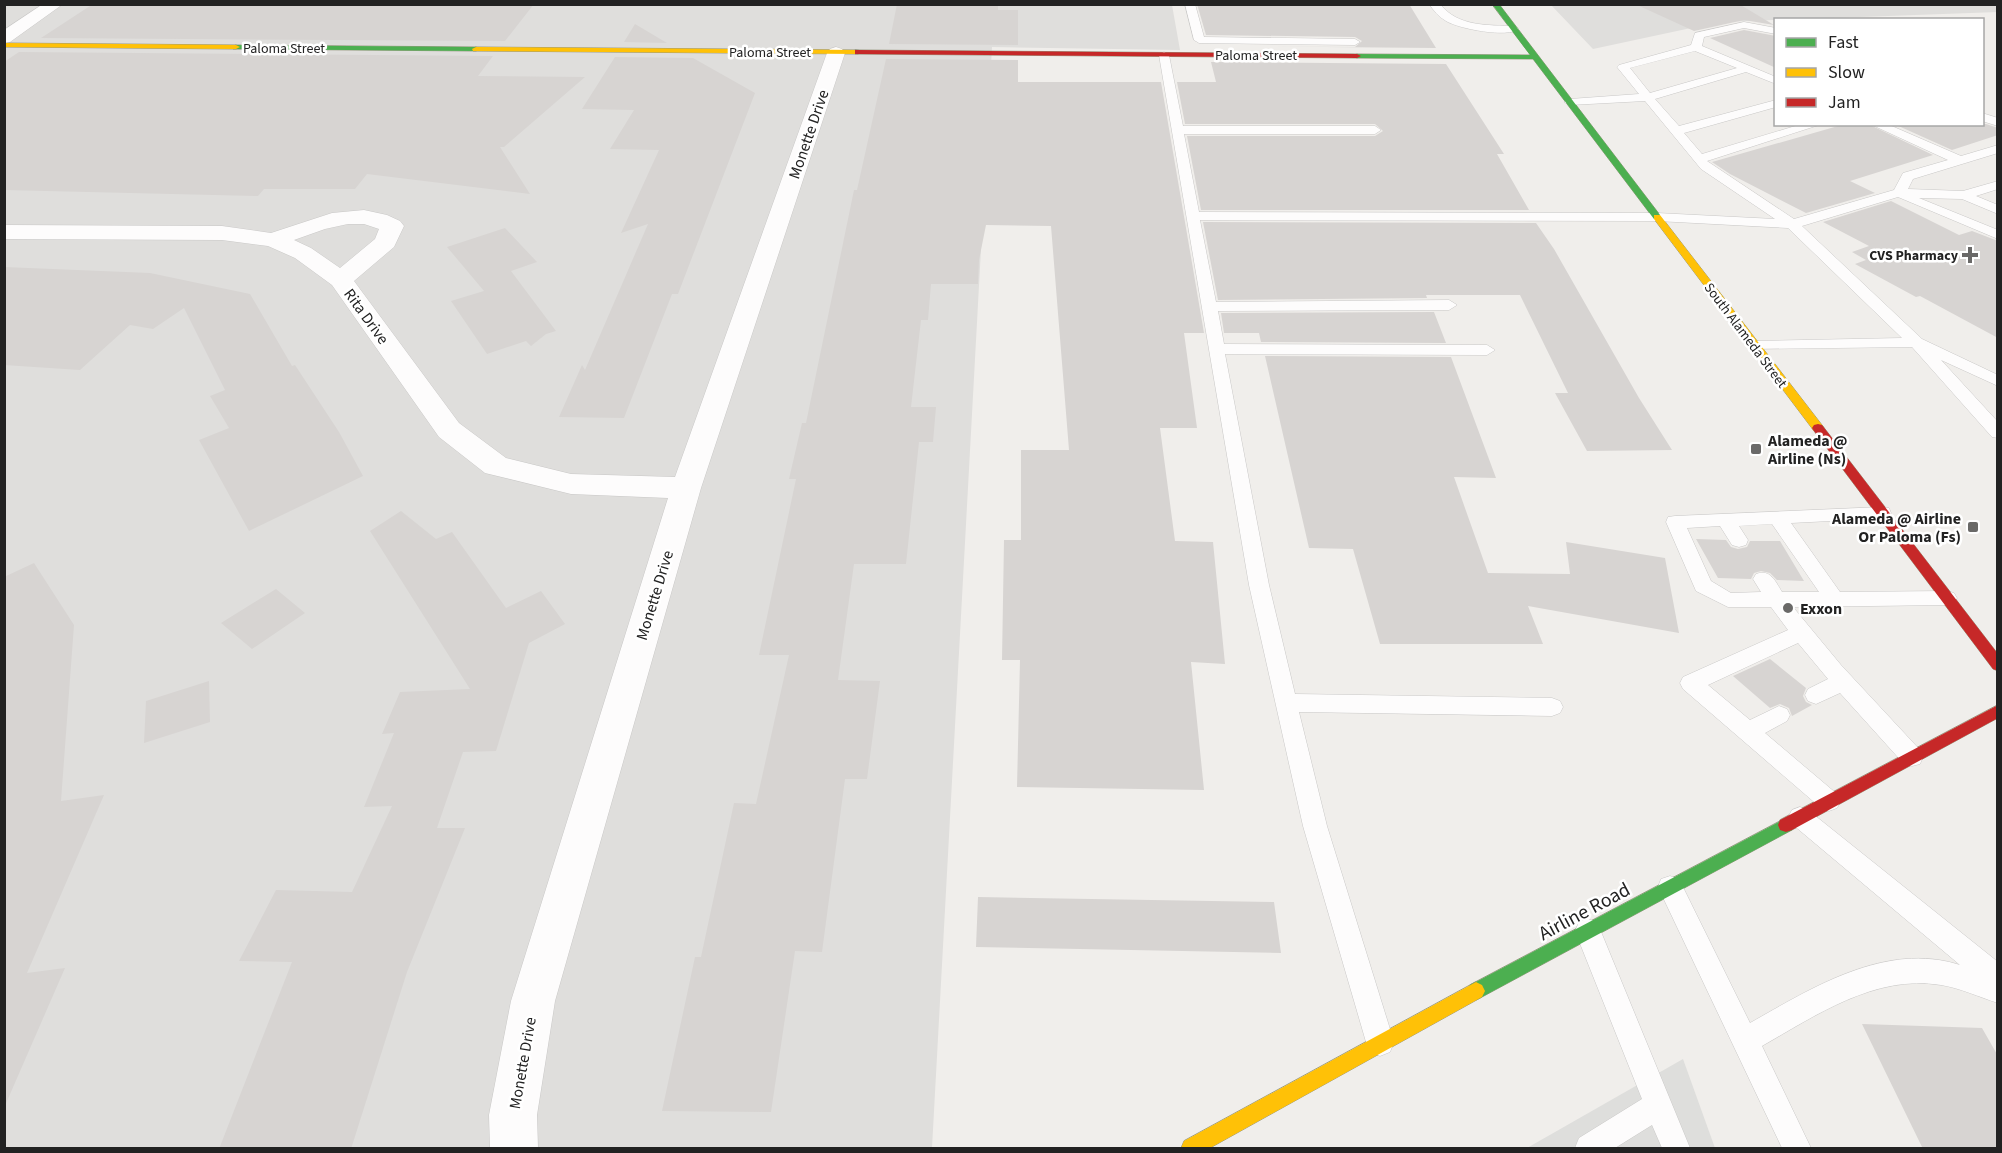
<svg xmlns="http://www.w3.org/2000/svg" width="2002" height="1153" font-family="'Source Sans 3',sans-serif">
<rect width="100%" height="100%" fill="#f0eeeb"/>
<!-- residential -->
<path fill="#dfdedc" d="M 1997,4 L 1998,12 L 1719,22 L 1593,49 L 1551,5 Z
M 5,5 L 1172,5 L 1180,50 L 992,47 L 932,1148 L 5,1148 Z"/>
<!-- religious -->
<path fill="#dededc" d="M 1683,1059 L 1715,1148 L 1527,1148 Z"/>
<!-- building -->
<path fill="#d7d4d2" d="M 93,4 L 534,4 L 505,41 L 41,38 Z
M 897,4 L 998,4 L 998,10 L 1018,10 L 1018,45 L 889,44 Z
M 1197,4 L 1409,4 L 1436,48 L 1207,46 L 1355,47 L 1362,41 L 1355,37 L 1206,35 Z
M 1635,4 L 1739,4 L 1774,25 L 1744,20 L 1694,31 Z
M 635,24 L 667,43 L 624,42 Z
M 1744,30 L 1776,36 L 1776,68 L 1710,38 Z
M 19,52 L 493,56 L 478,76 L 585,77 L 504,147 L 500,147 L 530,194 L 367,174 L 355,189 L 264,189 L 258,196 L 4,190 L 4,62 Z
M 615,57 L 693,58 L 755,93 L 678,294 L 672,294 L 624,418 L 559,417 L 582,365 L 585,370 L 648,224 L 621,233 L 659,150 L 610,149 L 634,110 L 582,109 Z
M 886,59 L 1018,60 L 1018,82 L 1161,82 L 1204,333 L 1184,333 L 1197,428 L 1160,428 L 1175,541 L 1213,542 L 1225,664 L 1191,662 L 1204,790 L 1017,787 L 1020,660 L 1002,660 L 1004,540 L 1021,540 L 1021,450 L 1069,450 L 1051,226 L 986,225 L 979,260 L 978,284 L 931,284 L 928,320 L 921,320 L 911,407 L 936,407 L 933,442 L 919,442 L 906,564 L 854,564 L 838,680 L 880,681 L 867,779 L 845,779 L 822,952 L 795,951 L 771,1112 L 662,1111 L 695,957 L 701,957 L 734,803 L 756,804 L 789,655 L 759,655 L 796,479 L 789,479 L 802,423 L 806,423 L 854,190 L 857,190 Z
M 1211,62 L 1446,64 L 1504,154 L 1497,154 L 1529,210 L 1201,210 L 1187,136 L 1375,136 L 1383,131 L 1375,124 L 1185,124 L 1177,82 L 1216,82 Z
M 1845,124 L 1868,124 L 1933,155 L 1850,181 L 1875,193 L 1806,213 L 1730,174 L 1712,162 Z
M 1894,124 L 1986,124 L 1998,128 L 1998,135 L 1952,150 Z
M 1891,201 L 1959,235 L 1972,231 L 1998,241 L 1998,338 L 1920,296 L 1916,297 L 1855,264 L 1866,260 L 1852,252 L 1869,246 L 1823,222 Z
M 1203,222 L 1536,223 L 1554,249 L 1639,398 L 1672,450 L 1587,451 L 1555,393 L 1568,393 L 1520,295 L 1426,295 L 1427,298 L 1218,300 Z
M 505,228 L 537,262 L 511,271 L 556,331 L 546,334 L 531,346 L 526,341 L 487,354 L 451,301 L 484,291 L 447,247 Z
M 4,267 L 150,273 L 250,294 L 292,366 L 295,365 L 339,432 L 363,476 L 249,531 L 199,440 L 229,428 L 210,396 L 225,390 L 184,308 L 153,329 L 130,325 L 80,370 L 4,365 Z
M 1434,312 L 1446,343 L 1261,342 L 1259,333 L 1224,333 L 1221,313 Z
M 1265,356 L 1451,357 L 1496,478 L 1454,477 L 1488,573 L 1570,574 L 1566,542 L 1665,558 L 1679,633 L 1528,606 L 1543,644 L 1380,644 L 1353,549 L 1309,548 Z
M 401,511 L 436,539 L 452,532 L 506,608 L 541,591 L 565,624 L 529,643 L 496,751 L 463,752 L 437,828 L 465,828 L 407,972 L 351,1149 L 219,1149 L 292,962 L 239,961 L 276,890 L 352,892 L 392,806 L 364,807 L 394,733 L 382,734 L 400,692 L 470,689 L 370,531 Z
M 1696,539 L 1726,540 L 1731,547 L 1738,549 L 1747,547 L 1750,541 L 1780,541 L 1804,581 L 1777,580 L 1770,573 L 1761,571 L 1754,573 L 1751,579 L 1718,578 Z
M 34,563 L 74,625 L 61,801 L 104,795 L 27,973 L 65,968 L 4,1108 L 4,577 Z
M 276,589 L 305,613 L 252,649 L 221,623 Z
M 1770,659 L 1806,688 L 1803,696 L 1806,702 L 1812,705 L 1792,716 L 1789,708 L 1780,704 L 1770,708 L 1733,676 Z
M 209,681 L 210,722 L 144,743 L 146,701 Z
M 978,897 L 1274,902 L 1281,953 L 976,947 Z
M 1862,1024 L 1982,1028 L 1998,1056 L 1998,1149 L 1923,1149 Z"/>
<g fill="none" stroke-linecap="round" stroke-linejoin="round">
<!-- lane casing -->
<g stroke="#c9c8c7" stroke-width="1">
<path id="lane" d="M 1185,4 L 1195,4 L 1204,37 L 1355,39 L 1360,42 L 1355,45 L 1199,43 L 1194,40 Z
M 1429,4 L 1440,4 C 1458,27 1488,25 1514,26 L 1519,29 C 1508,38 1459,29 1446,21 C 1439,17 1434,11 1429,4 Z
M 1744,22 L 1776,28 L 1776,34 L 1744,28 L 1704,37 L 1702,46 L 1776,77 L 1776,84 L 1746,72 L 1655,99 L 1679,126 L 1776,100 L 1776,107 L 1684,133 L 1702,154 L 1802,124 L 1822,124 L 1707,161 L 1794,219 L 1894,190 L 1903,173 L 1948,160 L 1870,124 L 1887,124 L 1961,156 L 1998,145 L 1998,153 L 1913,179 L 1908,189 L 1963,191 L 1998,181 L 1998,189 L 1976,196 L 1998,205 L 1998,214 L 1962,199 L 1919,198 L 1998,230 L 1998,239 L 1898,197 L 1802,226 L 1922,339 L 1998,375 L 1998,386 L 1941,360 L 1998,422 L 1998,438 L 1992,437 L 1912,347 L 1749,349 L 1747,346 L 1749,343 L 1755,341 L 1902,338 L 1788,228 L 1657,221 L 1200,220 L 1216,302 L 1449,300 L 1457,305 L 1449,310 L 1218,311 L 1224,344 L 1487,345 L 1495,350 L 1487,355 L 1225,354 L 1269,585 L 1295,694 L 1552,698 L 1560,701 L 1563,707 L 1560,713 L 1552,716 L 1299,712 L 1327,826 L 1394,1042 L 1390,1052 L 1380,1056 L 1370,1052 L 1366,1042 L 1303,826 L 1249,585 L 1159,55 L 1164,52 L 1169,55 L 1183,126 L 1375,126 L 1381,130 L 1375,134 L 1184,134 L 1199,212 L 1657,213 L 1775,219 L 1701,169 L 1645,101 L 1570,105 L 1564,102 L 1570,99 L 1639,94 L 1617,67 L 1619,65 L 1691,45 L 1695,33 ZM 1695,51 L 1737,68 L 1650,93 L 1630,68 Z
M 1982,113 L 1998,118 L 1998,126 L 1982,121 Z
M 1882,507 L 1889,508 L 1891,513 L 1889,518 L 1791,523 L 1840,592 L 1947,591 L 1954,593 L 1957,598 L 1954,603 L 1947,605 L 1793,607 L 1841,665 L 1920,750 L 1923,757 L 1920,764 L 1912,766 L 1904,764 L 1840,693 L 1816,704 L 1808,701 L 1805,695 L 1808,689 L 1828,679 L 1798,643 L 1708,685 L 1750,720 L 1779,706 L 1787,709 L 1790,715 L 1787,721 L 1765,733 L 1837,794 L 1841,801 L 1837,808 L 1829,811 L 1821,808 L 1683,689 L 1680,683 L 1683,677 L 1788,630 L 1771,607 L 1728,607 L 1696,591 L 1666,522 L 1668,517 L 1675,516 ZM 1772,524 L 1819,592 L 1782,592 C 1775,581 1771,569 1756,574 L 1753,579 L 1761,592 L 1731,593 L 1711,581 L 1687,528 L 1720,526 L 1732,545 L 1739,547 L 1746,545 L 1748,540 L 1739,526 Z
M 1800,807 L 1808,810 L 1998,962 L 1998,1003 C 1979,997 1960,988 1941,985 C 1875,974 1815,1016 1762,1046 L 1811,1148 L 1782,1148 L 1658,887 L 1661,879 L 1670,876 L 1679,879 L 1750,1023 C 1812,988 1886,941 1960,965 L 1792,824 L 1788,817 L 1792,810 Z
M 1588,919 L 1597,922 L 1690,1148 L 1662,1148 L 1652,1125 L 1615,1148 L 1575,1148 L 1579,1138 L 1642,1099 L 1575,931 L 1579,922 Z"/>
</g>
<!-- street casing -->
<g stroke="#c9c8c7" stroke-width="1">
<path id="street" d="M 43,4 L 63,4 L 10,42 L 4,43 L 4,30 Z
M 836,47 L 842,49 L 845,53 L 701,488 L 555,1001 L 537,1115 L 538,1148 L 490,1148 L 489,1115 L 511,1001 L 668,498 L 571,494 L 485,473 L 439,437 L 332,285 L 295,258 L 268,246 L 222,240 L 4,239 L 4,225 L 222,226 L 271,233 L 332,213 L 364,210 L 387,215 L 400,221 L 404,226 L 394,247 L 354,281 L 459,423 L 506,458 L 571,474 L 675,477 L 827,53 L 830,49 ZM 348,224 L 364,224 L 379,229 L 375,239 L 340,268 L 311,248 L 294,240 L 325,229 Z"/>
</g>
<!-- fast casing -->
<g stroke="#999a82" stroke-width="1">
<path id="fast" d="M 1492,4 L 1499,4 L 1660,215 L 1660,219 L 1654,219 L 1533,59 L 1357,58 L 1353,56 L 1357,54 L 1530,55 Z
M 236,45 L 476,47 L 480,49 L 476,51 L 233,49 L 232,47 Z
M 1786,818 L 1792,820 L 1794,825 L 1792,830 L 1482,997 L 1476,1000 L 1470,997 L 1467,991 L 1470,985 Z"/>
</g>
<!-- slow casing -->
<g stroke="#999a82" stroke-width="1">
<path id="slow" d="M 4,43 L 236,45 L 240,47 L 236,49 L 4,47 Z
M 476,47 L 858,50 L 862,52 L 858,54 L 473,51 L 472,49 Z
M 1654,215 L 1660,215 L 1822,425 L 1824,428 L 1822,431 L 1814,431 L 1654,219 Z
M 1476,982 L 1482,985 L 1485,991 L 1482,997 L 1210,1148 L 1181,1148 L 1184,1141 Z"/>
</g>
<!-- jam casing -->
<g stroke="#999a82" stroke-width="1">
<path id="jam" d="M 858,50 L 1357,54 L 1361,56 L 1357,58 L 855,54 L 855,50 Z
M 1818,424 L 1822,425 L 1998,654 L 1998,671 L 1993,669 L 1814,431 L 1812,428 L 1814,425 Z
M 1998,705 L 1998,718 L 1792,830 L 1786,832 L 1780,830 L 1778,825 L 1780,820 Z"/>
</g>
<!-- lane -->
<use href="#lane" fill="#fdfcfc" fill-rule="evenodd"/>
<!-- street -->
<use href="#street" fill="#fdfcfc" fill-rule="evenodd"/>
<!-- fast -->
<use href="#fast" fill="#4caf50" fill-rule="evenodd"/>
<!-- slow -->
<use href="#slow" fill="#ffc107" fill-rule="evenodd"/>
<!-- jam -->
<use href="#jam" fill="#c62828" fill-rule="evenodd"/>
</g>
<!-- markers -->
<g fill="#6a6968" stroke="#fff" stroke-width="2">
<path d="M1967 246h6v6h6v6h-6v6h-6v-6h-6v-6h6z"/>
<rect x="1750" y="443" width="12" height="12" rx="3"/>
<rect x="1967" y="521" width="12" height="12" rx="3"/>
<circle cx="1788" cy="608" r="6"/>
</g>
<g text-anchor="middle" stroke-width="5" stroke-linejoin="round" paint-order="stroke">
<!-- far-street labels -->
<g font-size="14" fill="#222" stroke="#fff">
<text x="284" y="53">Paloma Street</text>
<text x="770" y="57">Paloma Street</text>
<text x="1256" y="60">Paloma Street</text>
<text transform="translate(1746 335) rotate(53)" y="5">South Alameda Street</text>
</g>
<!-- far-poi labels -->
<g font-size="14" font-weight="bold" fill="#222" stroke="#fff" text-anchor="end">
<text x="1958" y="260">CVS Pharmacy</text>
</g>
<!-- street labels -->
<g font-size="16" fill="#222" stroke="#fff">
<text transform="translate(808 134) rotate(-71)" y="6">Monette Drive</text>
<text transform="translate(367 316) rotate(54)" y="6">Rita Drive</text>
<text transform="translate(654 595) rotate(-73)" y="6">Monette Drive</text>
<text transform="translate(522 1063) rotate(-80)" y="6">Monette Drive</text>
</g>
<!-- poi labels -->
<g font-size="16" font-weight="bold" fill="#222" stroke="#fff" text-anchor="start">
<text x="1768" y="446">Alameda @<tspan x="1768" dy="18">Airline (Ns)</tspan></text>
<text x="1961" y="524" text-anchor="end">Alameda @ Airline<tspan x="1961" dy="18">Or Paloma (Fs)</tspan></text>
<text x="1800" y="614">Exxon</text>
</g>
<!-- near-street labels -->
<g font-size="20" fill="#222" stroke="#fff">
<text transform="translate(1584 911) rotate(-28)" y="7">Airline Road</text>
</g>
</g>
<!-- border -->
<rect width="2002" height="1153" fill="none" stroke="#222222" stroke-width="12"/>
<!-- legend -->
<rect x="1774" y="18" width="210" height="108" fill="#ffffff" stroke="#a7a7a7" stroke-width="1.5"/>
<rect x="1786" y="38" width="30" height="9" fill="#4caf50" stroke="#a7a7a7" stroke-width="1.5"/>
<text x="1828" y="48" font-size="18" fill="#222222">Fast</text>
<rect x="1786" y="68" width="30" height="9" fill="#ffc107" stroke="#a7a7a7" stroke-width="1.5"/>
<text x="1828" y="78" font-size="18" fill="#222222">Slow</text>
<rect x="1786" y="98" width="30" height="9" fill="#c62828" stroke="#a7a7a7" stroke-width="1.5"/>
<text x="1828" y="108" font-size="18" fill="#222222">Jam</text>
</svg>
